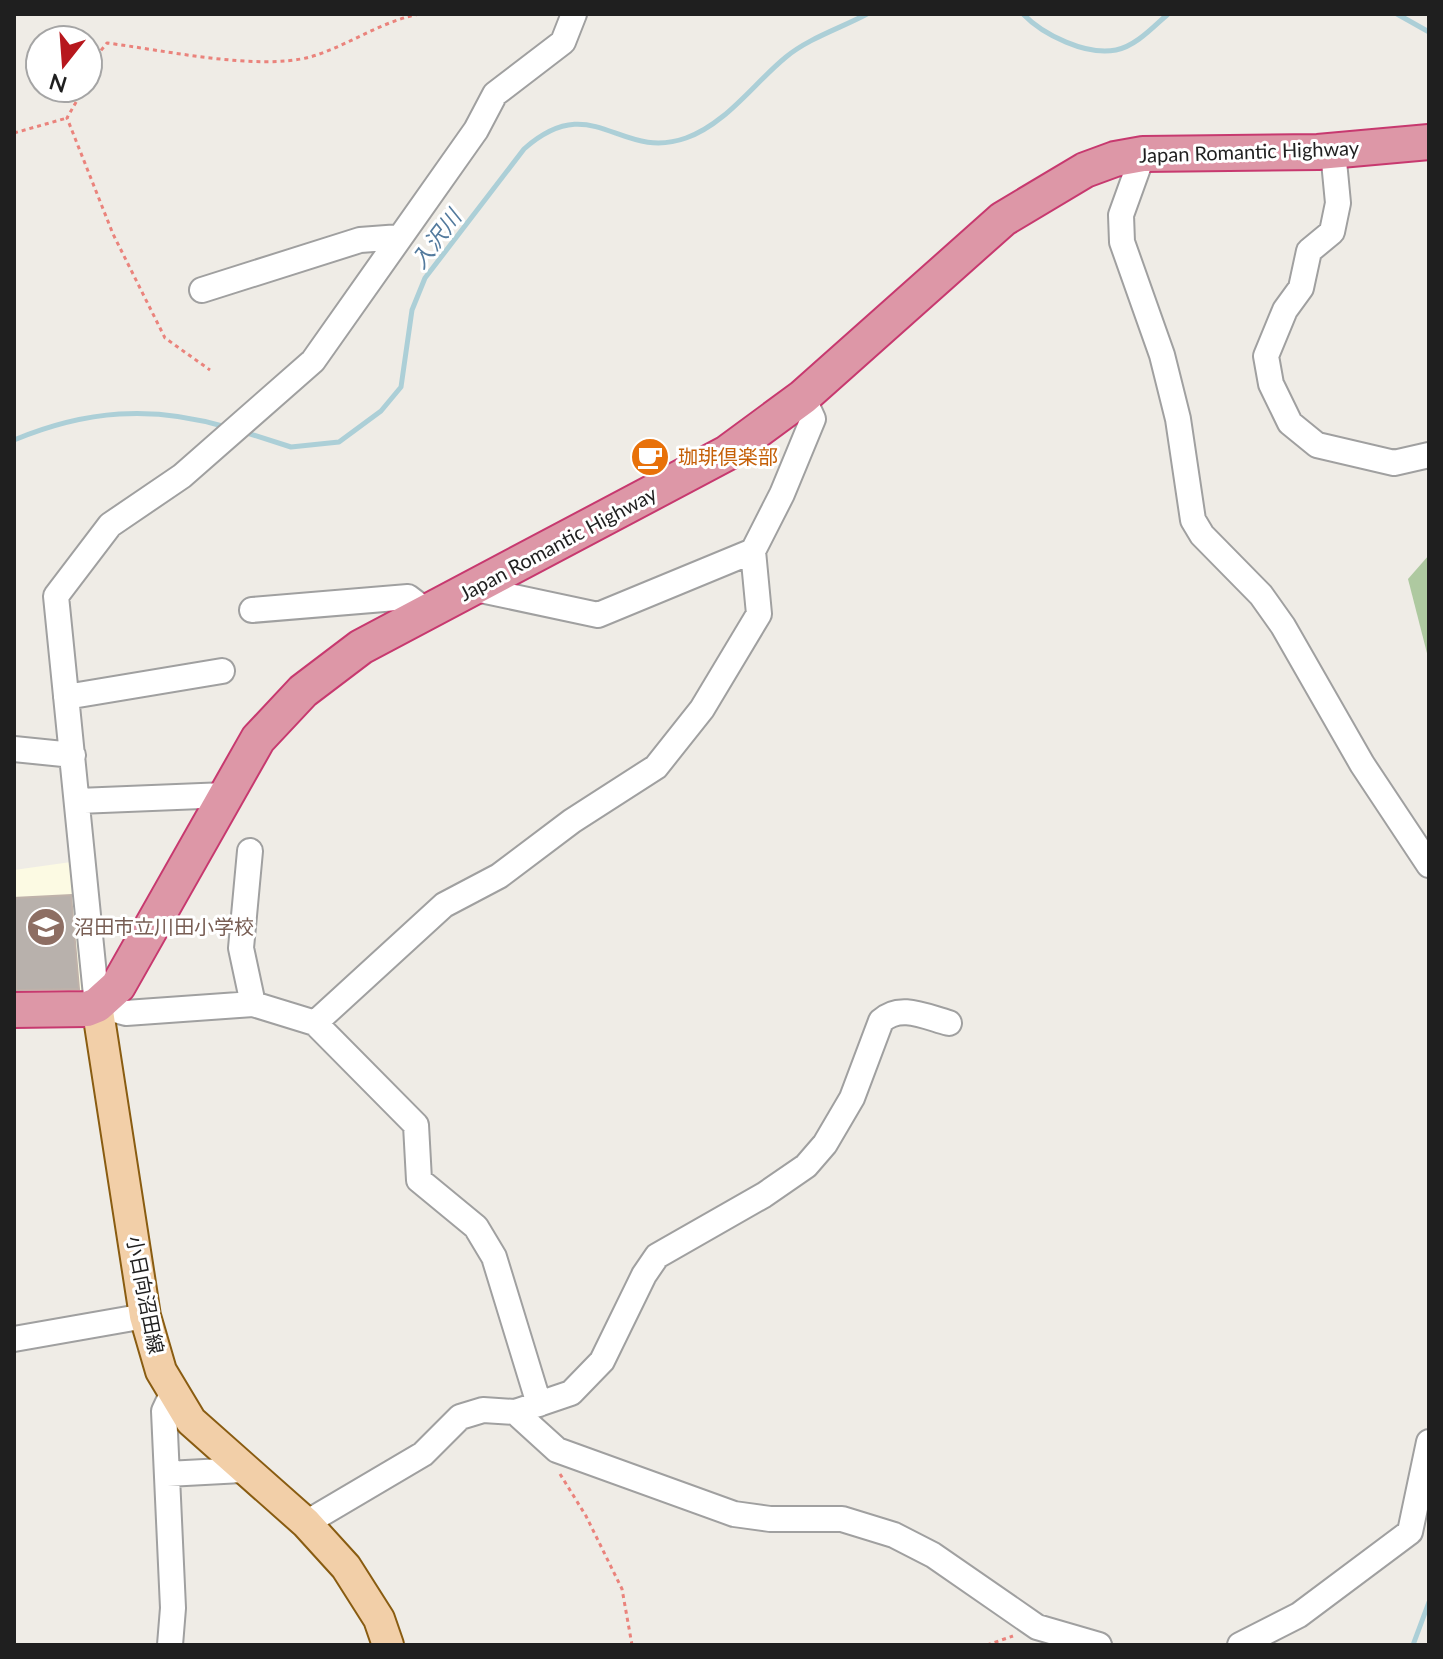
<svg xmlns="http://www.w3.org/2000/svg" width="1443" height="1659" font-family="Lato,'Noto Sans JP',sans-serif">
<rect width="100%" height="100%" fill="#efece6"/>
<!-- education -->
<path fill="#fcfae3" d="M 71,862 L 86,985 L 76,998 L 14,997 L 14,870 Z"/>
<!-- forest -->
<path fill="#aec9a0" d="M 1429,555 L 1429,661 L 1408,579 Z"/>
<g fill="none" stroke-linecap="round" stroke-linejoin="round">
<!-- stream -->
<path stroke="#accfd7" stroke-width="5" d="M 1023,14 C 1043,35 1087,56 1116,50 C 1136,46 1153,27 1168,14
M 1397,14 L 1429,32
M 244,432 L 291,447 L 339,442 L 381,411 L 401,387 L 412,310 L 425,278 L 524,149 C 593,88 619,162 686,138 C 726,124 754,83 786,57 C 809,38 841,28 867,14
M 14,440 C 86,410 152,405 226,427
M 1413,1645 L 1429,1602"/>
</g>
<!-- building -->
<path fill="#b8b1ac" stroke="#bfb2aa" stroke-width="2" d="M 71,895 L 79,989 L 16,990 L 14,898 Z"/>
<g fill="none" stroke-linecap="round" stroke-linejoin="round">
<!-- minor casing -->
<g stroke="#a0a0a0" stroke-width="28">
<path id="minor" d="M 574,14 L 563,42 L 495,94 L 476,130 L 313,361 L 182,476 L 110,525 L 56,596 L 97,1005 L 126,1013 L 253,1004 L 315,1023 L 444,905 L 499,876 L 572,821 L 656,767 L 702,709 L 759,614 L 753,551 L 782,494 L 813,419 L 803,397
M 1333,151 L 1338,203 L 1332,232 L 1309,251 L 1301,288 L 1285,310 L 1266,356 L 1271,384 L 1290,423 L 1317,445 L 1394,463 L 1429,455
M 1143,154 L 1121,215 L 1122,242 L 1162,355 L 1178,419 L 1193,520 L 1202,535 L 1261,595 L 1283,626 L 1362,764 L 1429,865
M 202,290 L 360,240 L 400,237
M 476,589 L 598,615 L 753,551
M 252,610 L 408,597 L 429,613
M 66,697 L 222,671
M 14,749 L 73,755
M 78,801 L 226,795
M 250,851 L 241,948 L 253,1004
M 315,1023 L 416,1125 L 419,1180 L 476,1227 L 494,1257 L 539,1404
M 14,1339 L 145,1316
M 515,1412 L 557,1450 L 734,1514 L 770,1519 L 842,1519 L 894,1535 L 933,1555 L 1037,1627 L 1099,1645
M 167,1474 L 242,1470
M 306,1523 L 423,1454 L 460,1417 L 483,1410 L 515,1412 L 571,1393 L 602,1361 L 644,1275 L 657,1256 L 764,1195 L 806,1166 L 825,1144 L 852,1098 L 881,1021 C 900,1003 926,1017 949,1023
M 170,1645 L 173,1608 L 164,1411 L 172,1394
M 1240,1645 L 1299,1615 L 1410,1532 L 1429,1442"/>
</g>
<!-- major casing -->
<g stroke="#895c11" stroke-width="34">
<path id="major" d="M 97,1005 L 145,1316 L 161,1371 L 191,1421 L 306,1523 L 346,1567 L 379,1619 L 388,1645"/>
</g>
<!-- highway casing -->
<g stroke="#c7396f" stroke-width="38">
<path id="highway" d="M 14,1010 L 87,1009 L 97,1005 L 118,986 L 258,739 L 303,691 L 361,647 L 727,453 L 803,397 L 1003,219 L 1085,170 L 1115,159 L 1143,154 L 1318,152 L 1429,142"/>
</g>
<!-- path -->
<path stroke="#ea837c" stroke-width="3" stroke-dasharray="4 4" stroke-linecap="butt" d="M 88,79 L 94,59 L 107,43 C 163,50 257,71 310,57 C 348,46 377,23 419,14
M 84,88 L 67,118 L 113,234 L 165,338 L 210,370
M 14,133 L 67,118
M 560,1474 L 586,1516 L 622,1589 L 632,1645
M 987,1645 L 1013,1636"/>
<!-- minor -->
<use href="#minor" stroke="#fff" stroke-width="24"/>
<!-- major -->
<use href="#major" stroke="#f2cfa8" stroke-width="30"/>
<!-- highway -->
<use href="#highway" stroke="#dd97a7" stroke-width="34"/>
</g>
<!-- icons -->
<defs>
<g id="cafe-disc" transform="scale(2)"><circle r="9.5" fill="#e8710a" stroke="#fff"/><path d="M-5.5-4.5H6V0H3Q3 3.5 0 3.5H-2.5Q-5.5 3.5-5.5 0ZM3-3.2v2h1.7v-2ZM-6 4.5H4V6H-6Z" fill="#fff"/></g>
<g id="school-disc" transform="scale(2)"><circle r="9.5" fill="#8d6e63" stroke="#fff"/><path d="M0-5L7-2L0 1L-7-2ZM-4 1L0 2.5L4 1V4Q0 6-4 4Z" fill="#fff"/></g>
</defs>
<g fill-rule="evenodd">
<use href="#cafe-disc" x="650" y="457"/>
<use href="#school-disc" x="46" y="927"/>
</g>
<g text-anchor="middle" stroke-width="6" stroke-linejoin="round" paint-order="stroke">
<!-- street labels -->
<g font-size="20" fill="#1f1f1f" stroke="#fff">
<text transform="translate(1249 152) rotate(-2)" y="7">Japan Romantic Highway</text>
<text transform="translate(558 544) rotate(-28)" y="7">Japan Romantic Highway</text>
<text transform="translate(145 1295) rotate(79)" y="7">小日向沼田線</text>
</g>
<!-- food labels -->
<g font-size="20" fill="#c56008" stroke="#fff" text-anchor="start">
<text x="678" y="464">珈琲倶楽部</text>
</g>
<!-- education labels -->
<g font-size="20" fill="#785e54" stroke="#fff" text-anchor="start">
<text x="74" y="934">沼田市立川田小学校</text>
</g>
<!-- water labels -->
<g font-size="22" font-style="italic" fill="#537a9d" stroke="#fff">
<text transform="translate(436 239) rotate(-53)" y="8">入沢川</text>
</g>
</g>
<!-- border -->
<rect width="1443" height="1659" fill="none" stroke="#1f1f1f" stroke-width="32"/>
<!-- north arrow -->
<g transform="translate(64 64) rotate(197)"><circle r="38" fill="#ffffff" stroke="#a5a5a5" stroke-width="2"/>
<path d="M0-6L14 30L0 20L-14 30Z" fill="#b7171d"/>
<text y="-12" font-size="22" font-weight="bold" text-anchor="middle" fill="#1f1f1f">N</text>
</g>
</svg>
